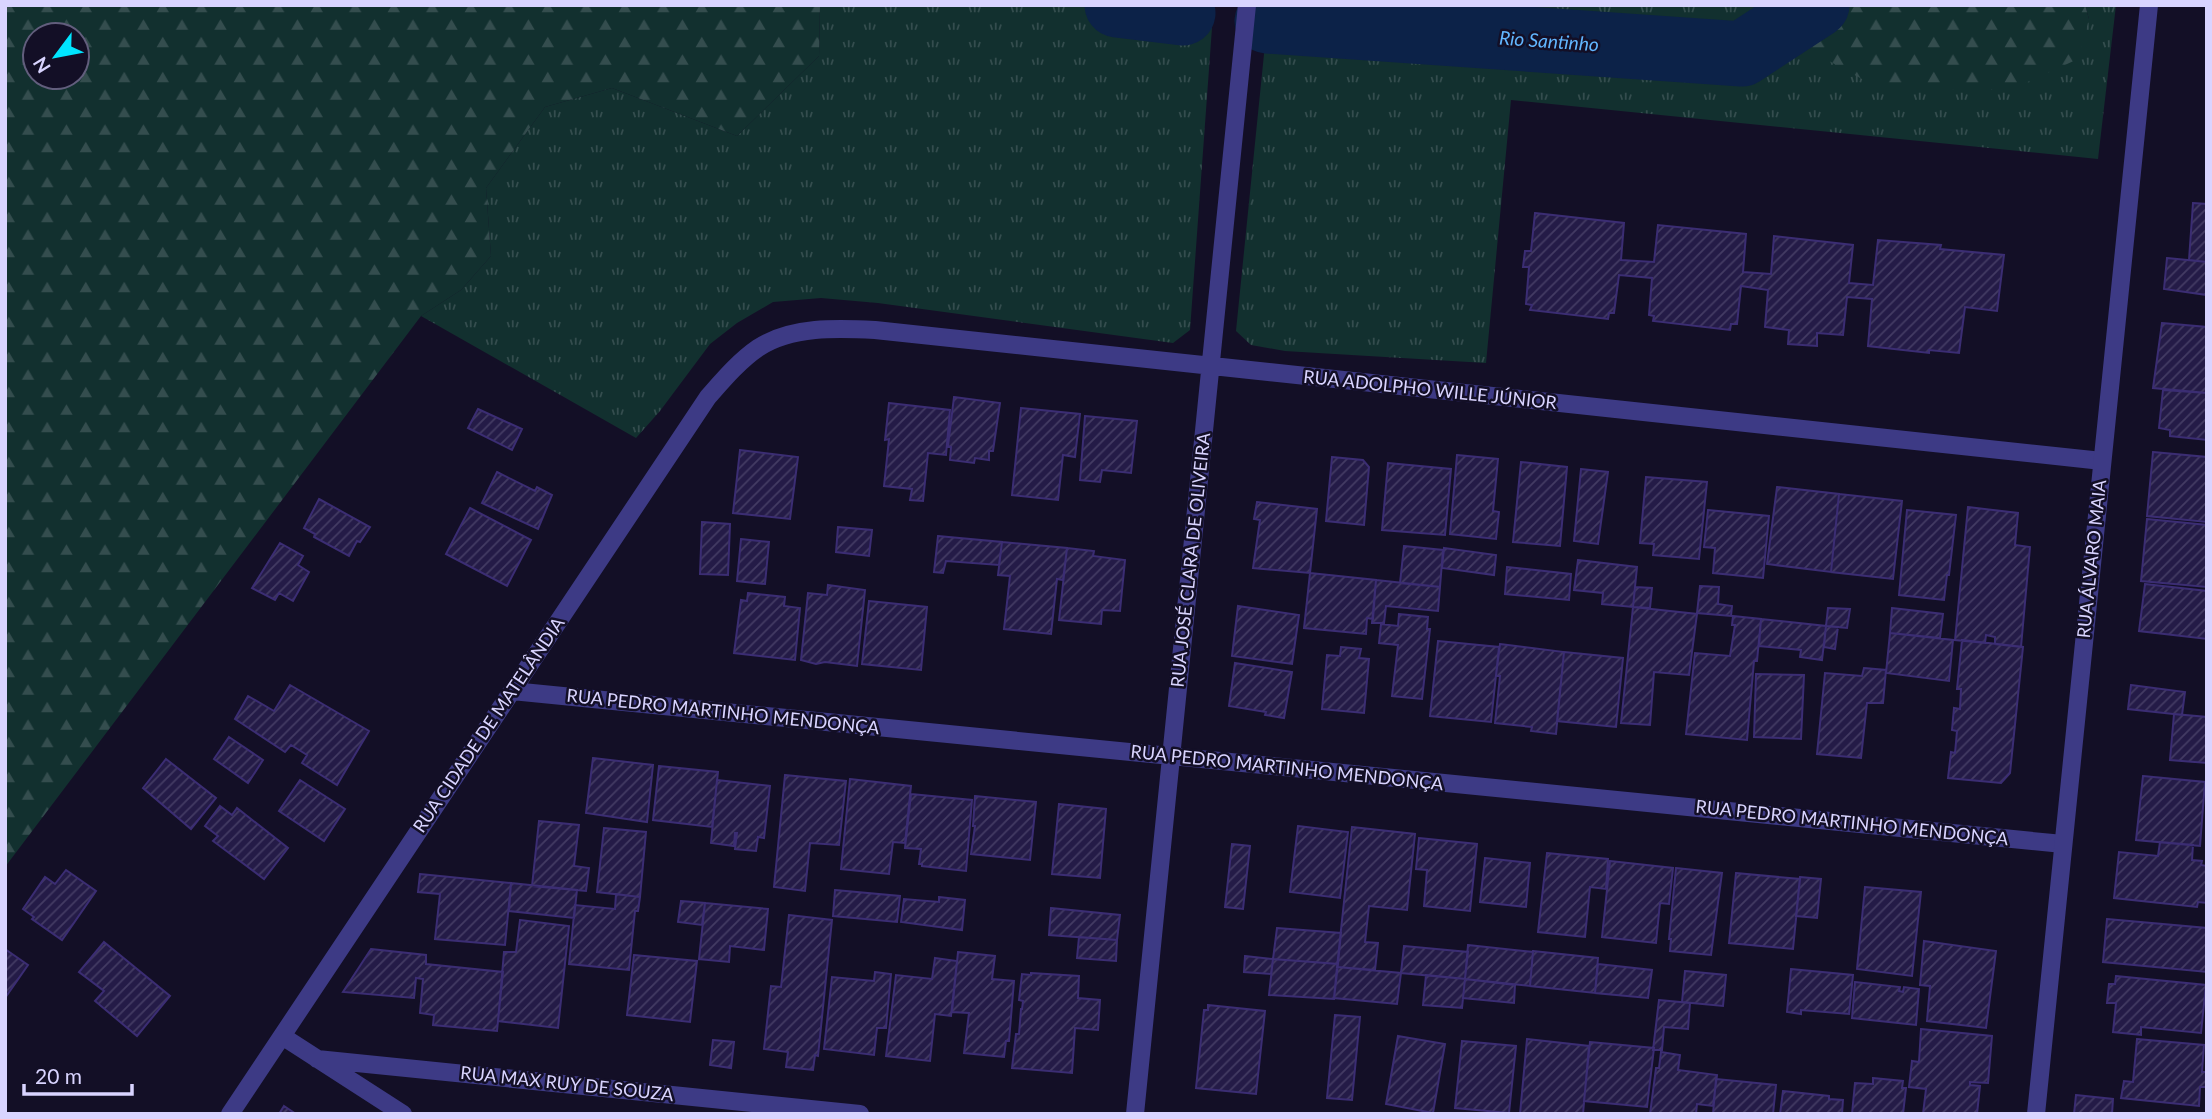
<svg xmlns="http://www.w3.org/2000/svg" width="2212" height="1119" font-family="Lato,sans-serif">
<defs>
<pattern id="grass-tufts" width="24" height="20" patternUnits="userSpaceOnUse" patternTransform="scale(1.75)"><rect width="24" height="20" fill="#12302f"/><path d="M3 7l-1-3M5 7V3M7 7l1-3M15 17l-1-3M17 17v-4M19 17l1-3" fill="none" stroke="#344d4e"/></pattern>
<pattern id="forest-firs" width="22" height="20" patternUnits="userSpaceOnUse" patternTransform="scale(1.75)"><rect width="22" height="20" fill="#12302f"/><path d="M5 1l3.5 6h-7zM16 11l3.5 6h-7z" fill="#344d4e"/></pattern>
<pattern id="building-hatch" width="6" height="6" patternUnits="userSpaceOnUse" patternTransform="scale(1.75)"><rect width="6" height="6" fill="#241b47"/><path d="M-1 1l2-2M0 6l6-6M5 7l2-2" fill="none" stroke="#433b63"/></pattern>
</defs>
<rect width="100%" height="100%" fill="#130f26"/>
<!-- grass -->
<path fill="url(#grass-tufts)" d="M 820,5 L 1210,5 L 1213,14 L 1190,330 L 1173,343 L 878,303 L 821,298 L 773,302 L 737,323 L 710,344 L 660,411 L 636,438 L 421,316 L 461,290 L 491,256 L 486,188 L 545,107 L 612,88 L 737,136 L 819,56 Z
M 1269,5 L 1812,5 L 1808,44 L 2089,19 L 2085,5 L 2116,5 L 2098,159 L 1511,100 L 1486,363 L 1285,351 L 1251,345 L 1236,331 Z"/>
<!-- forest -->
<path fill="url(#forest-firs)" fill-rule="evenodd" d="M 5,5 L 820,5 L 819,56 L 737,136 L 612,88 L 545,107 L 486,188 L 491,256 L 461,290 L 421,316 L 5,867 ZM 35,35 L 77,35 L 77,77 L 35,77 Z
M 1812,5 L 2085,5 L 2089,19 L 2078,59 L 2010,90 L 1937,89 L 1871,84 L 1820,56 L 1808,44 Z"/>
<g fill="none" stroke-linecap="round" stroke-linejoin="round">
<!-- river -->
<path stroke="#0c2248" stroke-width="65" d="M 1117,5 L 1183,13
M 1267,21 L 1742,54 L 1817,5"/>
</g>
<!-- building -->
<path fill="url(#building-hatch)" stroke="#3b2d73" stroke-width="2" d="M 2193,203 L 2207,204 L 2207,262 L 2189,260 Z
M 1535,213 L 1624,223 L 1621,260 L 1654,262 L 1658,225 L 1746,234 L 1743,272 L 1771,274 L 1774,236 L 1853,245 L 1849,283 L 1873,285 L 1878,240 L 1941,245 L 1940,249 L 2004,255 L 1997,311 L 1965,307 L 1959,353 L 1929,350 L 1929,353 L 1868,346 L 1872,299 L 1847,297 L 1843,335 L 1817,333 L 1817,346 L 1788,344 L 1789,330 L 1765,327 L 1768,290 L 1741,286 L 1737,324 L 1731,324 L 1730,330 L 1653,321 L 1654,316 L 1649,315 L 1652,278 L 1619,275 L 1614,313 L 1609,313 L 1608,319 L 1530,310 L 1532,305 L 1526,304 L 1529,267 L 1523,267 L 1525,251 L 1531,251 Z
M 2167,258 L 2207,262 L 2207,295 L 2164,289 Z
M 2162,323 L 2207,327 L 2207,393 L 2153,388 Z
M 2163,390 L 2207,393 L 2207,440 L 2170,436 L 2170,430 L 2159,428 Z
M 954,397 L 1000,403 L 993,451 L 989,451 L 989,460 L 975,458 L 974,463 L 950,460 L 951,447 L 948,446 Z
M 889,403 L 950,410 L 946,455 L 928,453 L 923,501 L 910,500 L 912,489 L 884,486 L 889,439 L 885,440 Z
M 1021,408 L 1080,414 L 1075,457 L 1063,455 L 1058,500 L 1012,495 Z
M 478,409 L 522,429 L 512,450 L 468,428 Z
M 1085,416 L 1137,421 L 1131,473 L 1102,470 L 1100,482 L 1080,480 Z
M 740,450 L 798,457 L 790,519 L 733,513 Z
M 2153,452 L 2207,457 L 2207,522 L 2147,516 Z
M 1457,455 L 1498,459 L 1493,511 L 1499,512 L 1496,539 L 1450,534 Z
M 1332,457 L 1363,460 L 1369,467 L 1364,525 L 1326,521 Z
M 1521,462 L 1567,467 L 1560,546 L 1513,542 Z
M 1388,463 L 1451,469 L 1445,535 L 1382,530 Z
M 1581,469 L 1608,472 L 1598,544 L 1574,541 Z
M 497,472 L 535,491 L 537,487 L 552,495 L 538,529 L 482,503 Z
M 1646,477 L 1707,482 L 1699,559 L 1653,555 L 1654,544 L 1640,543 Z
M 1777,487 L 1839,494 L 1831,572 L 1767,564 Z
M 1839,494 L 1902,501 L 1893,579 L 1831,572 Z
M 319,499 L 370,527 L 360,542 L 357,541 L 349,556 L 314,537 L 315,534 L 304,528 Z
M 1257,502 L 1317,509 L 1310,573 L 1253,568 L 1260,520 L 1254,519 Z
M 1968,507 L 2018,513 L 2015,545 L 2030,547 L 2021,647 L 1995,644 L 1995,637 L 1986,635 L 1985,643 L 1955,640 Z
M 470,508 L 531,540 L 507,586 L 446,554 Z
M 1708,510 L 1769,516 L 1763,578 L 1713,573 L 1715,548 L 1704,547 Z
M 1907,510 L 1956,515 L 1949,575 L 1947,575 L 1944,600 L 1899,595 Z
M 2147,519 L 2207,525 L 2207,587 L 2141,581 Z
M 702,522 L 730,524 L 728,575 L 700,574 Z
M 838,527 L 872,530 L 869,556 L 836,552 Z
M 938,536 L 1002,542 L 999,565 L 946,561 L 943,573 L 934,572 Z
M 741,539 L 769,542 L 765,584 L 737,581 Z
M 1002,542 L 1067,548 L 1063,580 L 1057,579 L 1051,634 L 1004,629 L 1010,576 L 998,575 Z
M 280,543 L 303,556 L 298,565 L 309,572 L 293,601 L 279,593 L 275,600 L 252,588 Z
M 1404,546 L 1443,550 L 1440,587 L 1400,583 Z
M 1067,548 L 1094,551 L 1093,556 L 1125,560 L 1120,611 L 1102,610 L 1101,624 L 1059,620 Z
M 1444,548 L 1496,555 L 1494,575 L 1442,568 Z
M 1578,560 L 1637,567 L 1633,607 L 1602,604 L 1603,593 L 1574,590 Z
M 1507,567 L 1571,574 L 1569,600 L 1505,594 Z
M 1310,573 L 1376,580 L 1373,619 L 1367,618 L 1366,634 L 1304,628 Z
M 1376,580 L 1440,587 L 1438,611 L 1386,606 L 1384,623 L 1372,623 Z
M 2145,584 L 2207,591 L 2207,639 L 2139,631 Z
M 828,585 L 865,590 L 857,666 L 825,662 L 816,664 L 801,660 L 808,593 L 827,595 Z
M 1700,586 L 1719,587 L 1718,604 L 1732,606 L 1731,616 L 1697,613 Z
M 1635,587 L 1652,588 L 1650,608 L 1633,607 Z
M 748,593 L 785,597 L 784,606 L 800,608 L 795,660 L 734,653 L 741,600 L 747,601 Z
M 869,601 L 927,607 L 921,670 L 862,664 Z
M 1238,606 L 1299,615 L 1292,664 L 1232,656 Z
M 1633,607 L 1697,614 L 1689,675 L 1654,672 L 1650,725 L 1621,723 Z
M 1828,608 L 1850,609 L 1847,628 L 1826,626 Z
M 1892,608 L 1943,614 L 1940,638 L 1890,633 Z
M 1399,614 L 1428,617 L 1427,629 L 1430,629 L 1422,699 L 1392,696 L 1398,645 L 1379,643 L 1381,624 L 1398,626 Z
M 1733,616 L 1761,619 L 1757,661 L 1754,661 L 1747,740 L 1686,734 L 1695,653 L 1730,656 L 1735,625 L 1732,625 Z
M 1761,619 L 1826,626 L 1822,660 L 1800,657 L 1801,650 L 1759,646 Z
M 1826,626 L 1838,627 L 1835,649 L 1824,647 Z
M 1890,633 L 1953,640 L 1949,681 L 1886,673 Z
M 1962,640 L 2023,647 L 2010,773 L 2001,783 L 1948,778 L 1951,752 L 1955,753 L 1957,731 L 1952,730 L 1954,708 L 1960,709 L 1961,689 L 1957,689 Z
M 1438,641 L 1499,647 L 1491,722 L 1430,716 Z
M 1500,644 L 1564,652 L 1556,734 L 1531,731 L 1532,727 L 1495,723 L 1500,676 L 1496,676 Z
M 1341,647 L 1361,649 L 1359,658 L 1369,659 L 1364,713 L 1322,709 L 1327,655 L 1340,656 Z
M 1564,652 L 1623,658 L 1616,727 L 1557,721 Z
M 1235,663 L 1292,672 L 1284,718 L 1265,715 L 1266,712 L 1229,706 Z
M 1864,668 L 1886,670 L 1883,703 L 1867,703 L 1861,758 L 1817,754 L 1825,673 L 1862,676 Z
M 1756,674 L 1804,675 L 1801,739 L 1754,737 Z
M 290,685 L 369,731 L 337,785 L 302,763 L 307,755 L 291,745 L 285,752 L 235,719 L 248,696 L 274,711 Z
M 2131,685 L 2185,692 L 2182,715 L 2128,709 Z
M 2174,714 L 2207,717 L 2207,763 L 2170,760 Z
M 229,737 L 263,760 L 248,783 L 214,759 Z
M 593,758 L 653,765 L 647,822 L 586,813 Z
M 166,759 L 216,798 L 191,829 L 143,788 Z
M 659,766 L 718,772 L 712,827 L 653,820 Z
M 785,775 L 846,781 L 839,845 L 810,843 L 805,891 L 774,887 Z
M 2143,776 L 2205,782 L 2200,846 L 2136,840 Z
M 850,779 L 911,786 L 905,843 L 893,842 L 889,874 L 841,869 Z
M 300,780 L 345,809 L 324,841 L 279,811 Z
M 717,780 L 770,786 L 764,838 L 758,837 L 756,851 L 735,849 L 737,833 L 735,833 L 734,846 L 711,843 Z
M 911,794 L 972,800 L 966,871 L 922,866 L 922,864 L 919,864 L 921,849 L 905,848 Z
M 975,796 L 1036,802 L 1030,860 L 971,854 L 975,826 L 973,826 Z
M 1059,804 L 1106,809 L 1100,878 L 1052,874 Z
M 220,806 L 232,815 L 237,808 L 288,848 L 264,879 L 213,841 L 218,836 L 205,826 Z
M 539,821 L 579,825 L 574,866 L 589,868 L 586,891 L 532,886 Z
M 1298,826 L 1348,832 L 1340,898 L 1290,892 Z
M 1352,827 L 1415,834 L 1407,910 L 1369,906 L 1365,942 L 1378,943 L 1375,970 L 1337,967 Z
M 604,828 L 646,832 L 640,897 L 597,892 Z
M 1419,838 L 1477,844 L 1470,911 L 1424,906 L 1427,870 L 1416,869 Z
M 2160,842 L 2193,845 L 2192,860 L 2202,861 L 2201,865 L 2207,866 L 2207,903 L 2198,902 L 2197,907 L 2114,898 L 2119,852 L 2158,856 Z
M 1232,844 L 1250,846 L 1243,909 L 1225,907 Z
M 1547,853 L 1608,859 L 1606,889 L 1590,887 L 1585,937 L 1538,932 Z
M 1485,858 L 1530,863 L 1526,907 L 1480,902 Z
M 1610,861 L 1673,868 L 1669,904 L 1660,903 L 1656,943 L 1602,937 Z
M 1676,868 L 1722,873 L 1711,955 L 1670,951 L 1671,939 L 1669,939 Z
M 66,870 L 96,891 L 62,940 L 32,919 L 34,917 L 23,909 L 45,877 L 55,884 Z
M 1736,873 L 1800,879 L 1793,949 L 1729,943 Z
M 420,874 L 511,883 L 505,945 L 435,939 L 440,894 L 418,892 Z
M 1800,877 L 1821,879 L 1817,918 L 1796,916 Z
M 511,883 L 577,890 L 574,918 L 509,911 Z
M 1865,887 L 1921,892 L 1912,976 L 1857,969 Z
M 835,890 L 900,896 L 897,922 L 833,916 Z
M 616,894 L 640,897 L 638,911 L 635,911 L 629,970 L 569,964 L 575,905 L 615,909 Z
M 939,897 L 965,900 L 962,930 L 901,922 L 904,899 L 939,902 Z
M 681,901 L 705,903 L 702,925 L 678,922 Z
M 705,903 L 768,909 L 764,950 L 730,946 L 729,962 L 699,959 Z
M 1051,908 L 1120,915 L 1117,940 L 1049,935 Z
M 789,915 L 832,920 L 818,1056 L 815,1055 L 813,1070 L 786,1067 L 788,1052 L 764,1049 L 771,986 L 781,987 Z
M 2107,919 L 2207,928 L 2207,972 L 2103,962 Z
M 520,920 L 569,926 L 558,1028 L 498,1021 L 504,952 L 516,952 Z
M 1277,928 L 1341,933 L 1338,964 L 1273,959 Z
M 1079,937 L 1117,940 L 1116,961 L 1077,958 Z
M 1924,941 L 1996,951 L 1986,1028 L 1927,1021 L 1930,986 L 1920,985 Z
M 104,942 L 170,996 L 137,1036 L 95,1001 L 104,991 L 79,972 Z
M 1468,945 L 1533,952 L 1530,986 L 1465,979 Z
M 1404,946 L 1468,952 L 1465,979 L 1401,973 Z
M 5,949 L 28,965 L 5,998 Z
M 371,949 L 426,955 L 426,964 L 503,972 L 497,1031 L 433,1025 L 434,1015 L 420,1013 L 423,979 L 416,978 L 414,998 L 343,992 Z
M 1533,951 L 1598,958 L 1595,993 L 1530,986 Z
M 958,952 L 995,956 L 992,979 L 1014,981 L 1009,1041 L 1006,1041 L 1004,1057 L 964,1053 L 969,1013 L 952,1012 Z
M 634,955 L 697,961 L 690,1022 L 627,1015 Z
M 1245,956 L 1273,959 L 1271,974 L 1244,972 Z
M 935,958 L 957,961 L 951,1016 L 935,1014 L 930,1061 L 886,1056 L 896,975 L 932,979 Z
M 1273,959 L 1338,964 L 1334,999 L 1269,995 Z
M 1598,964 L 1652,970 L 1648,998 L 1595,993 Z
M 1337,967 L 1401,973 L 1397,1004 L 1334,998 Z
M 1791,969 L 1853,975 L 1849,1014 L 1801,1010 L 1801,1014 L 1787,1012 Z
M 1685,971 L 1726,975 L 1723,1006 L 1682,1002 Z
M 875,972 L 891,974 L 886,1028 L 877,1028 L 874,1055 L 824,1049 L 832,977 L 874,981 Z
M 1031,973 L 1079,976 L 1078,998 L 1100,1000 L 1098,1030 L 1075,1028 L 1072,1073 L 1012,1068 L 1016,1034 L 1019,1034 L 1021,1009 L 1022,1009 L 1023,1001 L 1019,1000 L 1022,974 L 1031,975 Z
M 1426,975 L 1465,979 L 1462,1008 L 1423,1005 Z
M 2116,976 L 2206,985 L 2201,1033 L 2141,1027 L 2141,1035 L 2113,1032 L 2116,1003 L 2107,1003 L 2109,984 L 2115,984 Z
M 1465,979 L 1515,985 L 1514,1003 L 1463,998 Z
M 1855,982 L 1900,987 L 1899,991 L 1903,992 L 1904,987 L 1919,989 L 1916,1025 L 1852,1018 Z
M 1659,1000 L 1690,1003 L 1688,1029 L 1664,1027 L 1662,1050 L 1653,1050 Z
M 1208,1005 L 1265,1011 L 1256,1094 L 1196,1088 L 1204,1010 L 1208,1010 Z
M 1335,1015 L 1360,1017 L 1352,1100 L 1327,1098 Z
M 1921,1029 L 1992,1036 L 1988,1083 L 1970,1082 L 1970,1085 L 1980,1086 L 1977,1114 L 1923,1114 L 1926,1089 L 1909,1087 L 1912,1061 L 1919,1062 Z
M 1398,1036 L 1445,1044 L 1433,1113 L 1386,1104 Z
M 1527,1039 L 1589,1046 L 1583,1114 L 1520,1114 Z
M 2137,1039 L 2204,1045 L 2202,1072 L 2207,1072 L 2207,1087 L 2200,1087 L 2199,1106 L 2121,1098 L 2124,1081 L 2133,1082 Z
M 713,1040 L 734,1042 L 731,1068 L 710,1065 Z
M 1462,1041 L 1516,1046 L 1509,1113 L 1455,1108 Z
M 1590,1042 L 1654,1048 L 1647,1107 L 1584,1101 Z
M 1661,1052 L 1680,1055 L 1678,1070 L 1717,1075 L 1713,1106 L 1697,1104 L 1696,1114 L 1650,1114 L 1656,1068 L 1659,1068 Z
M 1873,1078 L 1903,1081 L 1902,1088 L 1906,1088 L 1903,1114 L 1852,1114 L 1855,1083 L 1873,1084 Z
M 1716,1079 L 1776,1085 L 1773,1114 L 1713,1114 Z
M 1783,1091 L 1829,1096 L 1829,1099 L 1843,1100 L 1842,1114 L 1780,1114 Z
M 2076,1095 L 2113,1099 L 2112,1114 L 2074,1114 Z
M 284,1106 L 296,1114 L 279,1114 Z"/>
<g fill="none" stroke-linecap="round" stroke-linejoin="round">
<!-- minor -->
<path stroke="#3d3a85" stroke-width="18" d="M 512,691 L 2063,844
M 282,1036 L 403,1114
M 317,1059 L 860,1114
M 230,1114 L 708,397 C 723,380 739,361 758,348 C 791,326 838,328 875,330 L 2102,461
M 1135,1114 L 1247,5"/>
<!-- tertiary -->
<path stroke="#3d3a85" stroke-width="18" d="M 2036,1114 L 2149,5"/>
</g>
<g text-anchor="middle" stroke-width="5" stroke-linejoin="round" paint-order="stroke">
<!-- street labels -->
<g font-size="18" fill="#d9d4ff" stroke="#130f26">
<text transform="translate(1430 390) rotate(6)" y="6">RUA ADOLPHO WILLE JÚNIOR</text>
<text transform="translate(2092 559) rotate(-84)" y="6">RUA ÁLVARO MAIA</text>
<text transform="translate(1191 560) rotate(-84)" y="6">RUA JOSÉ CLARA DE OLIVEIRA</text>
<text transform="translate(723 712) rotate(6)" y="6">RUA PEDRO MARTINHO MENDONÇA</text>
<text transform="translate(489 725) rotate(-56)" y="6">RUA CIDADE DE MATELÂNDIA</text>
<text transform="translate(1287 768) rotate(6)" y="6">RUA PEDRO MARTINHO MENDONÇA</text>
<text transform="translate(1852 823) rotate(6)" y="6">RUA PEDRO MARTINHO MENDONÇA</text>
<text transform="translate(567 1084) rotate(6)" y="6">RUA MAX RUY DE SOUZA</text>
</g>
<!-- water labels -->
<g font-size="19" font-style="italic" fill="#62b6ff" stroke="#130f26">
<text transform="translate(1549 41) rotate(4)" y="7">Rio Santinho</text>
</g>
</g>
<!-- border -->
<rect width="2212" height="1119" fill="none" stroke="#d9d4ff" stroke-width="14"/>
<!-- north arrow -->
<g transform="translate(56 56) rotate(238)"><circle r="33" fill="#130f26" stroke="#625e7d" stroke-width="2"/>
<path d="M0-5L12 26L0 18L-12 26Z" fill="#00e5ff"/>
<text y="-10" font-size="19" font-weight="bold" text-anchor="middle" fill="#d9d4ff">N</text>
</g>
<!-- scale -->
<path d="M24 1084v10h108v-10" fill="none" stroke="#d9d4ff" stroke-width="3.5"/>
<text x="35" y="1084" font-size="21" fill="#d9d4ff" stroke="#130f26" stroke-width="5" paint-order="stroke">20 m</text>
</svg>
